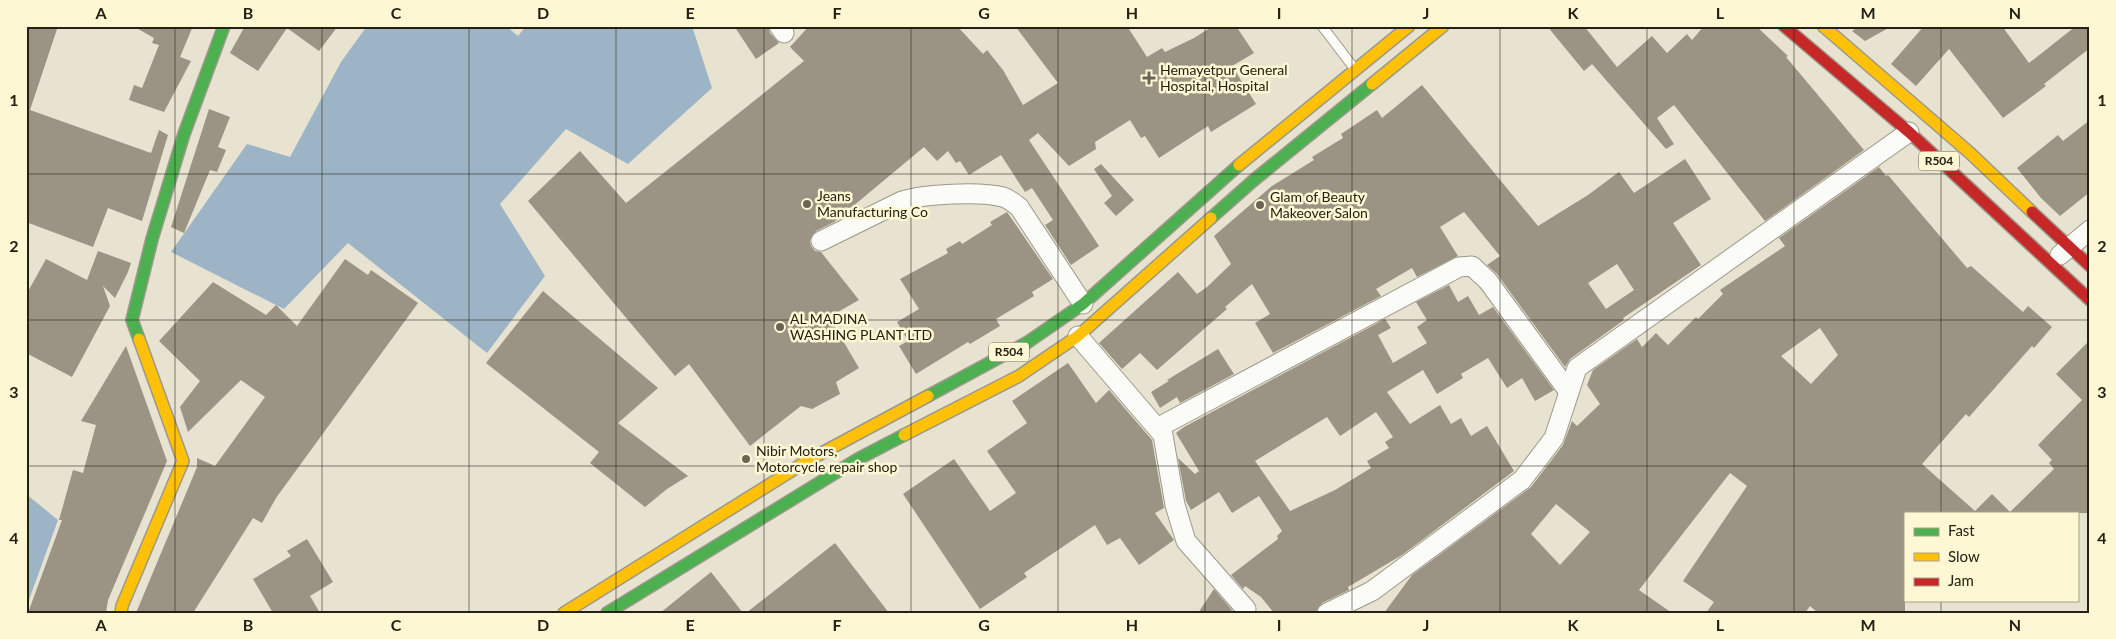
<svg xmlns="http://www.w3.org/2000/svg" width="2116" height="639" font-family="Lato,sans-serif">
<rect width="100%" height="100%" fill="#e7e3d0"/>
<!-- water -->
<path fill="#9cb4c6" d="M 367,26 L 506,26 L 518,36 L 526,26 L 692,26 L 712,88 L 628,164 L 566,129 L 500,204 L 545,276 L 487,353 L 348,243 L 284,309 L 171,252 L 247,144 L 290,157 L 341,62 Z
M 26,494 L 58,520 L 26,608 Z"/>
<!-- building -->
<path fill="#9b9384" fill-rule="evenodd" d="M 30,26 L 58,26 L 30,110 L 151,153 L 159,130 L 168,135 L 142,221 L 108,208 L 93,247 L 26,222 L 26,38 Z
M 133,26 L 193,26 L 180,57 L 191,61 L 164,112 L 129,100 L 134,85 L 142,88 L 159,45 L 152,43 L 154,38 Z
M 245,26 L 338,26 L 319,51 L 287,28 L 258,71 L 230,53 Z
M 734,26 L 768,26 L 770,33 L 779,43 L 756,59 Z
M 809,26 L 957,26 L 983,54 L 987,50 L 1003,70 L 1023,105 L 1058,83 L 1015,26 L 1127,26 L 1147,57 L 1162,48 L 1165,52 L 1194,38 L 1213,26 L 1236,26 L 1254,53 L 1232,66 L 1256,104 L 1211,132 L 1208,126 L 1159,158 L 1145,136 L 1141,138 L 1130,120 L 1095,142 L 1096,149 L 1069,166 L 1038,133 L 1029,140 L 1099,246 L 1071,265 L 1045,225 L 1053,220 L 1032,188 L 1025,192 L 1001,155 L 969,175 L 960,161 L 956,163 L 948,151 L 937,161 L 924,147 L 834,222 L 816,231 L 810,240 L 811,246 L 815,251 L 821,252 L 859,300 L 829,317 L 859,368 L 836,382 L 840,394 L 812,409 L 801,406 L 750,446 L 689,364 L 675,376 L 528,201 L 580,151 L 626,203 L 804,61 L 790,47 Z
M 1547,26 L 1584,26 L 1617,67 L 1652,36 L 1667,53 L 1687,34 L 1692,40 L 1704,26 L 1756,26 L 1788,56 L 1786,57 L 1864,150 L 1765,221 L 1674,105 L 1657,118 L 1674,144 L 1666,149 L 1592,64 L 1584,71 Z
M 1860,26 L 1892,26 L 1865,41 L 1852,31 Z
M 1924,26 L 2002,26 L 2029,63 L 2076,26 L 2090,26 L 2090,48 L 2044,84 L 2046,86 L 2003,118 L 1949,49 L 1916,86 L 1891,64 Z
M 1422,85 L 1538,226 L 1588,195 L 1619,172 L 1634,193 L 1685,159 L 1711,199 L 1673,223 L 1701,265 L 1623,318 L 1624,320 L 1570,359 L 1565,367 L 1497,274 L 1487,265 L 1500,256 L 1464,212 L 1440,227 L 1458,256 L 1417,277 L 1412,268 L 1376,289 L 1381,296 L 1273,353 L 1255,323 L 1270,314 L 1252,284 L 1225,307 L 1227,309 L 1157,370 L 1140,353 L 1122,369 L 1099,343 L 1178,272 L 1197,294 L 1207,287 L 1231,264 L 1214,236 L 1272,186 L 1314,160 L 1312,157 L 1343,138 L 1341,134 L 1377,110 L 1382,118 ZM 1617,264 L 1634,290 L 1606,309 L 1588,283 Z
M 209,109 L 230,117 L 218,147 L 226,150 L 217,172 L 210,170 L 184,233 L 171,227 Z
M 2090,120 L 2090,192 L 2060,216 L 2041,198 L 2017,168 L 2058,135 L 2063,141 Z
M 1101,164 L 1134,200 L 1116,216 L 1104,203 L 1112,196 L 1094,169 Z
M 1879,167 L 1886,176 L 1888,175 L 1967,268 L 1971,266 L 2023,312 L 2028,306 L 2052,327 L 2034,348 L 2032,346 L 1969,417 L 1966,414 L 1922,464 L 1975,511 L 1992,494 L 2010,512 L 2054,469 L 2049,463 L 2052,460 L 2038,445 L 2082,400 L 2056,374 L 2090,340 L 2090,513 L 1905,513 L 1905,613 L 1818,613 L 1810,606 L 1805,613 L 1706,613 L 1714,602 L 1683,581 L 1747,486 L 1730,473 L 1639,590 L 1672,613 L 1384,613 L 1412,575 L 1531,487 L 1563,445 L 1572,421 L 1577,426 L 1600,404 L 1587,385 L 1593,370 L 1637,339 L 1642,347 L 1656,333 L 1668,345 L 1696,317 L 1698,319 L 1723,294 L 1720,290 L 1785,246 L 1779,238 ZM 1820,328 L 1838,355 L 1811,384 L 1781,356 ZM 1556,504 L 1590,532 L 1560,565 L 1531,534 Z
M 1007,212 L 1053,279 L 1032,292 L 1034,296 L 996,319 L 1000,326 L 970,344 L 968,342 L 916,374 L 899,346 L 908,341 L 897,322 L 919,309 L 900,279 L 948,253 L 946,249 L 960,241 L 962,244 L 992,225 L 990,222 Z
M 98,251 L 131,263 L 128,272 L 115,298 L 103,286 L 110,306 L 72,377 L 26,353 L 26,295 L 46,259 L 87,280 Z
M 345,259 L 368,275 L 371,270 L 418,303 L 276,498 L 262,523 L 253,518 L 193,613 L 136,613 L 197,467 L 197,458 L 215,466 L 265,397 L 241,380 L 188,432 L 180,407 L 200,381 L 159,341 L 213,282 L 266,315 L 276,305 L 297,326 Z
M 1449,285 L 1458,302 L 1468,296 L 1479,315 L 1493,307 L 1554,390 L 1535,401 L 1522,378 L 1507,388 L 1488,358 L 1461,374 L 1463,378 L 1437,394 L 1423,370 L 1387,392 L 1410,424 L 1440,405 L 1451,424 L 1461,418 L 1471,436 L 1487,426 L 1514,471 L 1402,555 L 1348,587 L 1349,590 L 1322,603 L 1315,613 L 1274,613 L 1261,597 L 1245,586 L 1243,589 L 1231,575 L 1278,539 L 1277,536 L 1282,531 L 1259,496 L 1232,513 L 1219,492 L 1191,510 L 1186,501 L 1178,458 L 1195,474 L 1199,471 L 1176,433 L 1184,427 L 1385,319 L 1391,328 L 1378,335 L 1393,363 L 1427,343 L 1417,327 L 1427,320 L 1416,302 ZM 1376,412 L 1393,437 L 1385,442 L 1389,448 L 1367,461 L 1371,468 L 1335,490 L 1290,511 L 1255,461 L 1327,417 L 1340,436 Z
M 543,291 L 658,388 L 618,423 L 688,476 L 667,489 L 645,507 L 590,463 L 599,452 L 486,363 Z
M 126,346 L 167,461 L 108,600 L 106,613 L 28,613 L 62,520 L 59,520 L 73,470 L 83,473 L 96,425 L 81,421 Z
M 1218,349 L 1234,374 L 1180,403 L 1177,397 L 1160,408 L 1151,392 L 1169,381 L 1167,380 Z
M 1068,363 L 1096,403 L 1109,390 L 1152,440 L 1164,508 L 1155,513 L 1174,540 L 1139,565 L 1120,538 L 1107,545 L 1095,525 L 1024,573 L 1027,577 L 980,609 L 903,494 L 954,459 L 990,511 L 1016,493 L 987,451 L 1027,423 L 1012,401 Z
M 307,539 L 333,582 L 310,596 L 320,613 L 273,613 L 253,579 L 291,556 L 287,551 Z
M 835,543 L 889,613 L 746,613 Z
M 711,572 L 743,613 L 660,613 Z
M 1214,589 L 1232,610 L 1230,613 L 1198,613 Z"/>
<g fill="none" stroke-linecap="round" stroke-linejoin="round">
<!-- lane casing -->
<g stroke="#9c998b" stroke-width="11">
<path id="lane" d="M 1322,26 L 1354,68"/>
</g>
<!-- street casing -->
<g stroke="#9c998b" stroke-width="21">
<path id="street" d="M 779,26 L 784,33
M 821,241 L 902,201 C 924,194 980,191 1003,197 C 1009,199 1014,203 1019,207 L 1083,304
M 2060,255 L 2090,230
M 1078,336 L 1163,435 L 1175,505 L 1186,541 L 1246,609
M 1157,428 L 1459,267 L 1472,266 L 1488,281 L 1569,392
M 1327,613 L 1372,591 L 1522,480 L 1554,438 L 1577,368 L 1909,132"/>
</g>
<!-- fast casing -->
<g stroke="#9c998b" stroke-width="14">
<path id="fast" d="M 1211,218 L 1254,180 L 1372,84
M 139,339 L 132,320 L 152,239 L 184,134 L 224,26
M 928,396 L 1028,342 L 1083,304 L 1239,165
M 607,613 L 858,459 L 904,435"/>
</g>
<!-- slow casing -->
<g stroke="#9c998b" stroke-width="14">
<path id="slow" d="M 1823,26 L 1970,153 L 2032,212
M 1372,84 L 1443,26
M 1239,165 L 1409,26
M 904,435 L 1019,376 L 1078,336 L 1211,218
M 121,613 L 122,606 L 183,461 L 139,339
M 564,613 L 807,461 L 928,396"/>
</g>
<!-- jam casing -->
<g stroke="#9c998b" stroke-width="14">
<path id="jam" d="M 1784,26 L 1909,132 L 2090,300
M 2032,212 L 2090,266"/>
</g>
<!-- lane -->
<use href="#lane" stroke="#fbfbf8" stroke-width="9"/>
<!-- street -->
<use href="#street" stroke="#fbfbf8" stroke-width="19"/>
<!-- fast -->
<use href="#fast" stroke="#4caf50" stroke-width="11"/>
<!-- slow -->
<use href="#slow" stroke="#ffc107" stroke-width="11"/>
<!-- jam -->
<use href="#jam" stroke="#c62828" stroke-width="11"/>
</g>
<!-- grid -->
<path fill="none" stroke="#242114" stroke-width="1" stroke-opacity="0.55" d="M 175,26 L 175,613M 322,26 L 322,613M 469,26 L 469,613M 616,26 L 616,613M 764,26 L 764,613M 911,26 L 911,613M 1058,26 L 1058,613M 1205,26 L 1205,613M 1352,26 L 1352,613M 1500,26 L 1500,613M 1647,26 L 1647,613M 1794,26 L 1794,613M 1941,26 L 1941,513M 26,174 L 2090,174M 26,320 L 2090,320M 26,466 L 2090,466M 1941,600 L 1941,613"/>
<!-- markers -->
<g fill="#686556" stroke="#fef7d4" stroke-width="2">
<path d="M1146.5 70.5h5v5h5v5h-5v5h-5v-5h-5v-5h5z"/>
<circle cx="807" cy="204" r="5"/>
<circle cx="1260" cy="205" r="5"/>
<circle cx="780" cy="327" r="5"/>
<circle cx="746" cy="459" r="5"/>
</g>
<g text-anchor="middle" stroke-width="5" stroke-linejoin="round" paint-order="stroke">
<!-- shield labels -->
<g fill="#fef7d4" stroke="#65614e" stroke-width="1">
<rect x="1919" y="151.5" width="40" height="19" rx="4"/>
<rect x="989" y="342.5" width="40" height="19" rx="4"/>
</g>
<g font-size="12" font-weight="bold" fill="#242114">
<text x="1939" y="165">R504</text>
<text x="1009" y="356">R504</text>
</g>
<!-- poi labels -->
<g font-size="14" fill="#242114" stroke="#fef7d4" text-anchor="start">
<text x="1160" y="75">Hemayetpur General<tspan x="1160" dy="16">Hospital, Hospital</tspan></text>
<text x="817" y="201">Jeans<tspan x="817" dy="16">Manufacturing Co</tspan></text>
<text x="1270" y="202">Glam of Beauty<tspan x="1270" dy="16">Makeover Salon</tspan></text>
<text x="790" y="324">AL MADINA<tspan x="790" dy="16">WASHING PLANT LTD</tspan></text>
<text x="756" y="456">Nibir Motors,<tspan x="756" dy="16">Motorcycle repair shop</tspan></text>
</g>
</g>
<!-- border -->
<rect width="2116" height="639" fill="none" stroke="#fef7d4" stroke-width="55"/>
<!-- legend -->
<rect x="1904" y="512" width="175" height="90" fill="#fef7d4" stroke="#a7a187"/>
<rect x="1914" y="528" width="25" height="8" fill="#4caf50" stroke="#a7a187"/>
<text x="1948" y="536" font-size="15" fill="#242114">Fast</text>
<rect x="1914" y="553" width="25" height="8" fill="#ffc107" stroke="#a7a187"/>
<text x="1948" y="562" font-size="15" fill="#242114">Slow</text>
<rect x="1914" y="578" width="25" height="8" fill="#c62828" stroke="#a7a187"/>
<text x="1948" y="586" font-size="15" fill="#242114">Jam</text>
<rect x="28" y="28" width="2060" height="584" fill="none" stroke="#242114" stroke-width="2"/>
<g font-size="16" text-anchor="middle" font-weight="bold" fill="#242114">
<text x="101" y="19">A</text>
<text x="248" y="19">B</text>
<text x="396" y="19">C</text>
<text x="543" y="19">D</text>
<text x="690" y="19">E</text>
<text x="837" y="19">F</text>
<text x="984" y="19">G</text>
<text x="1132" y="19">H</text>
<text x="1279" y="19">I</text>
<text x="1426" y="19">J</text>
<text x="1573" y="19">K</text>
<text x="1720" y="19">L</text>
<text x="1868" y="19">M</text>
<text x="2015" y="19">N</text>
<text x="14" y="106">1</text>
<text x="2102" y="106">1</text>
<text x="14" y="252">2</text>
<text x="2102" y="252">2</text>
<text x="14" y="398">3</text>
<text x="2102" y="398">3</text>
<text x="14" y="544">4</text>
<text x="2102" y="544">4</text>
<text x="101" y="631">A</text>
<text x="248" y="631">B</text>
<text x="396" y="631">C</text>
<text x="543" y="631">D</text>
<text x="690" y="631">E</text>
<text x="837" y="631">F</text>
<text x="984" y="631">G</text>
<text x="1132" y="631">H</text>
<text x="1279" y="631">I</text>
<text x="1426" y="631">J</text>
<text x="1573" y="631">K</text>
<text x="1720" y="631">L</text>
<text x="1868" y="631">M</text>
<text x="2015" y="631">N</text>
</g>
</svg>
